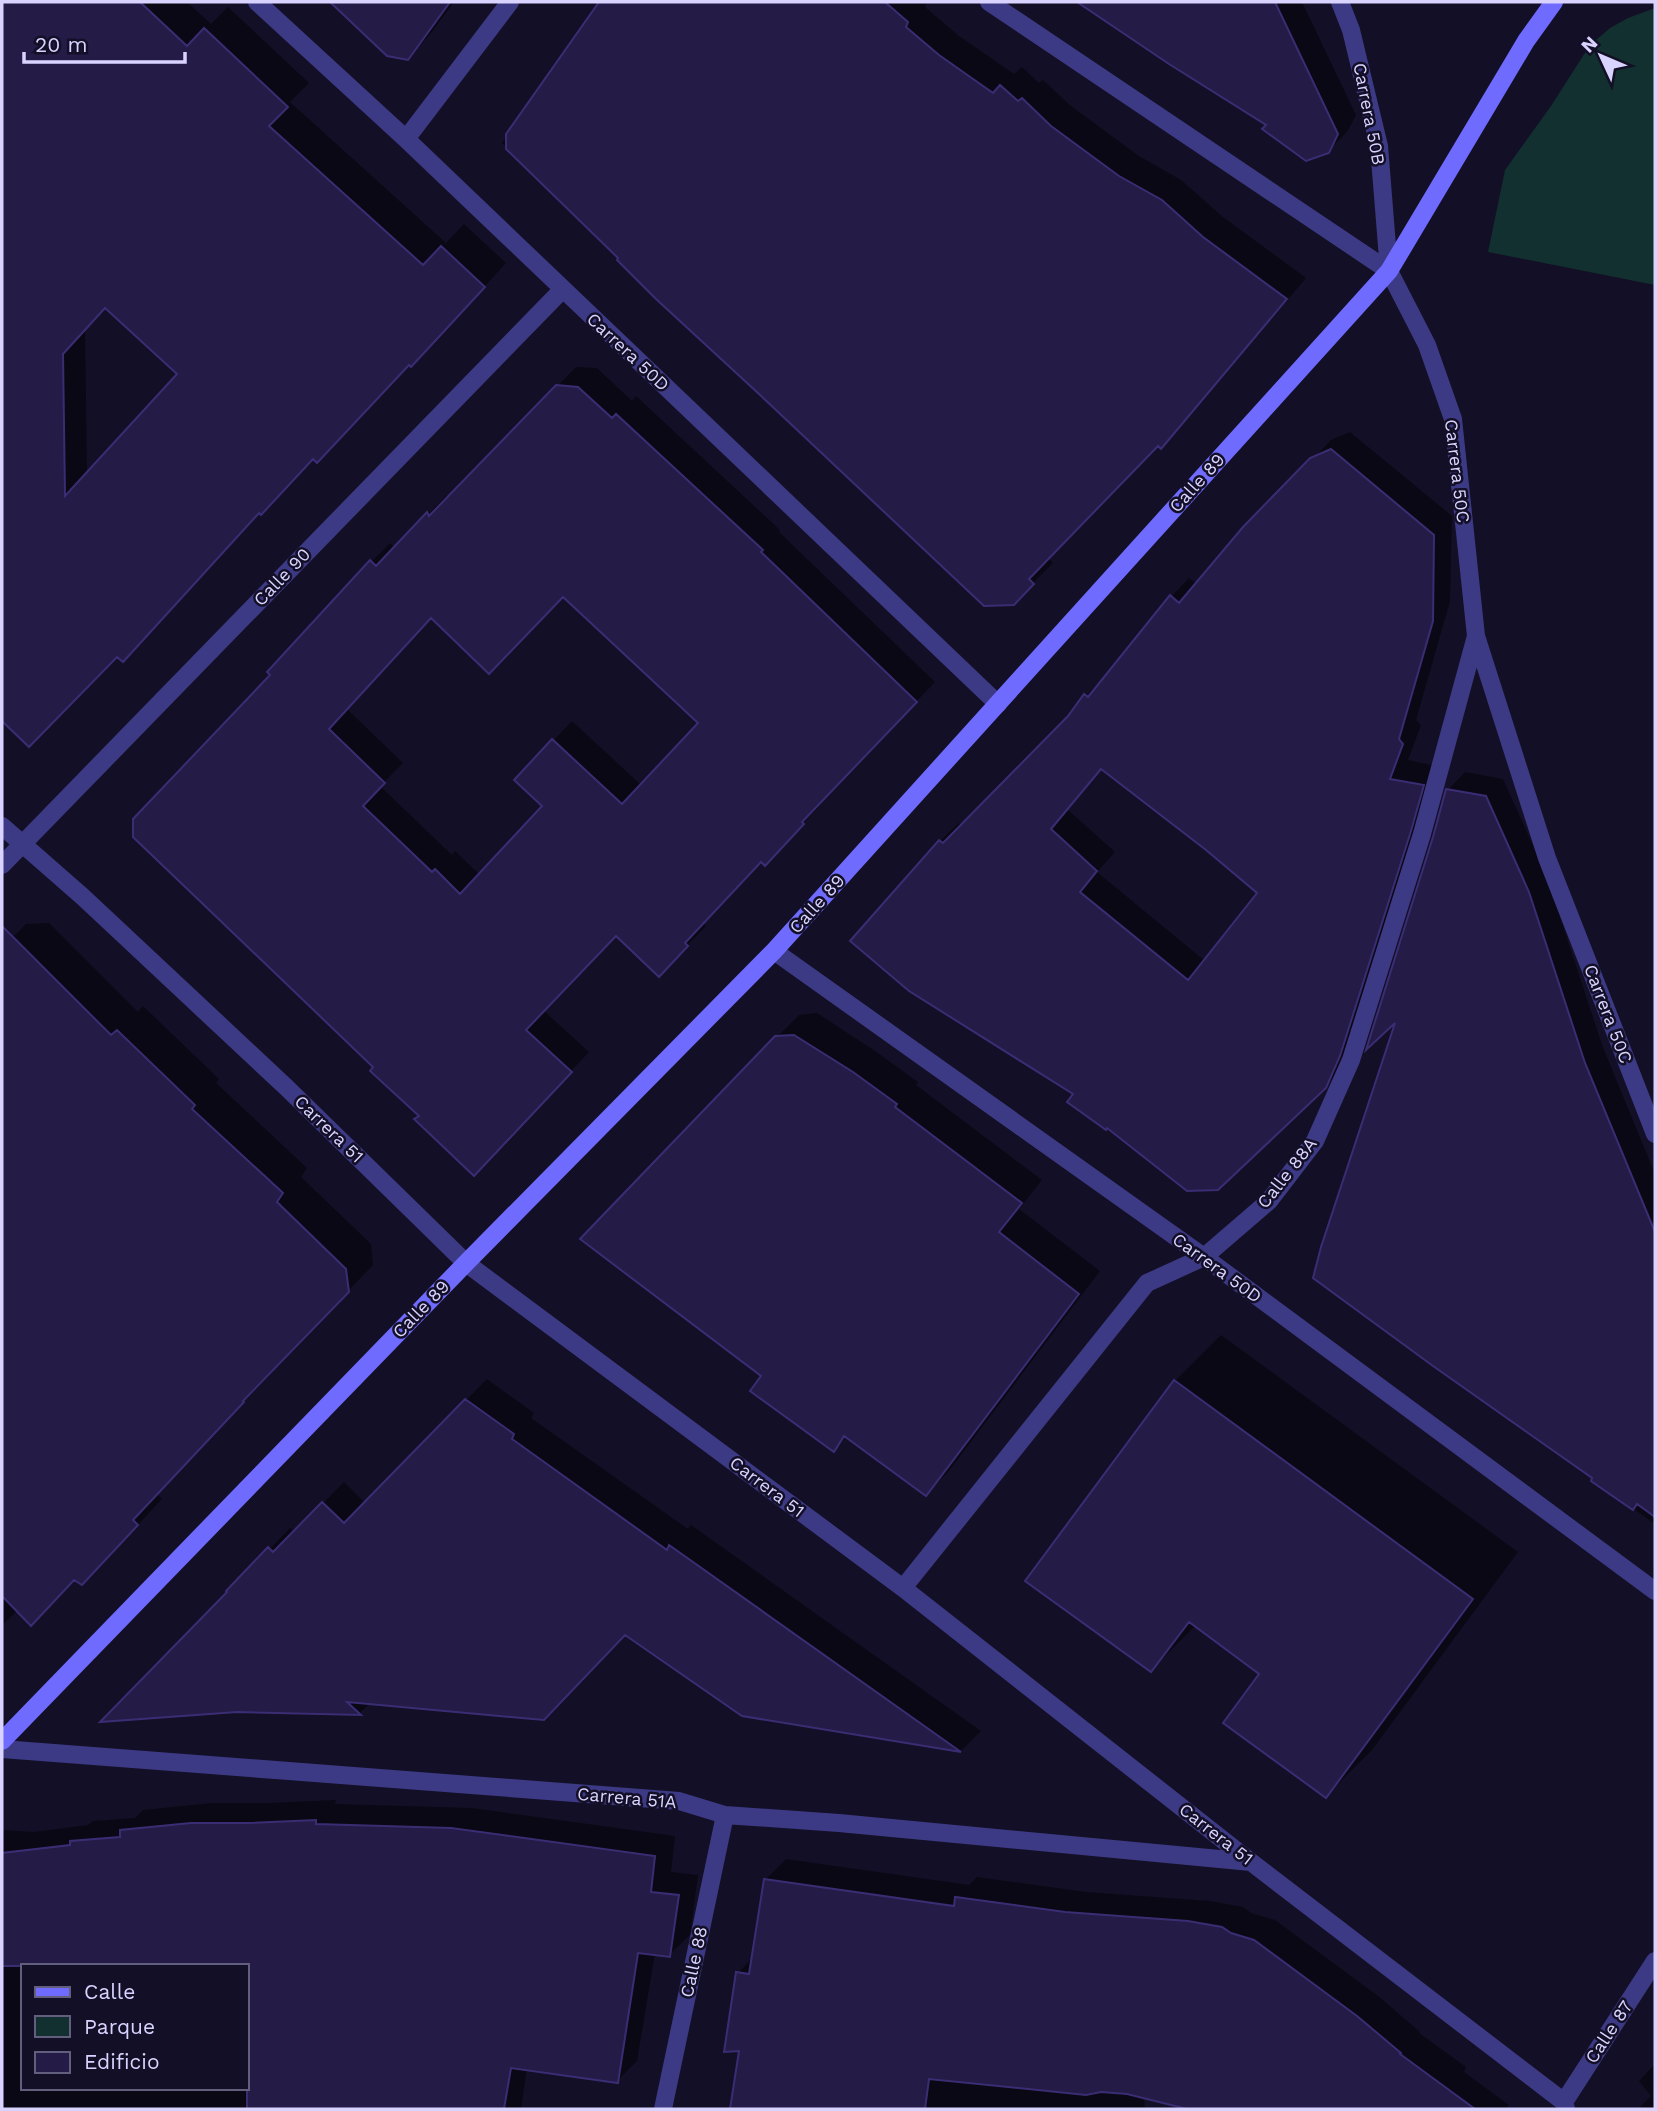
<svg xmlns="http://www.w3.org/2000/svg" width="1657" height="2111" font-family="'Work Sans',sans-serif">
<rect width="100%" height="100%" fill="#130f26"/>
<!-- green -->
<path fill="#12302f" d="M 1655,8 L 1655,285 L 1488,252 L 1505,170 L 1551,106 L 1590,45 L 1610,28 L 1628,18 Z"/>
<!-- shadow -->
<path fill="#0007" fill-rule="evenodd" d="M 2,2 L 187,2 L 211,24 L 228,7 L 309,83 L 290,102 L 446,243 L 464,224 L 506,263 L 434,342 L 409,363 L 314,457 L 29,745 L 2,718 ZM 106,306 L 179,374 L 87,474 L 85,329 Z
M 332,2 L 454,2 L 428,37 L 407,58 L 388,54 Z
M 607,2 L 927,2 L 925,7 L 959,36 L 1014,74 L 1022,67 L 1039,83 L 1043,80 L 1071,106 L 1139,156 L 1181,180 L 1223,217 L 1306,278 L 1181,426 L 1161,446 L 1158,444 L 1048,558 L 1053,563 L 1013,603 L 621,258 L 502,143 L 582,28 Z
M 1083,2 L 1302,2 L 1356,115 L 1347,132 L 1328,151 L 1269,124 L 1106,19 Z
M 576,367 L 597,368 L 632,401 L 636,396 L 780,530 L 779,532 L 935,682 L 819,802 L 821,804 L 784,844 L 762,860 L 703,923 L 706,926 L 659,974 L 616,934 L 543,1010 L 589,1052 L 493,1154 L 421,1115 L 375,1066 L 272,675 L 371,562 L 390,543 L 395,548 L 447,495 L 449,498 ZM 563,595 L 700,723 L 641,785 L 572,721 L 516,780 L 544,806 L 480,875 L 455,851 L 452,855 L 380,786 L 403,763 L 347,709 L 432,616 Z
M 1350,432 L 1452,516 L 1450,601 L 1416,720 L 1421,725 L 1408,760 L 1441,767 L 1344,1067 L 1325,1086 L 1076,1094 L 940,841 L 959,823 L 962,825 L 1069,717 L 1086,696 L 1104,677 L 1106,678 L 1171,597 L 1189,578 L 1197,584 L 1331,440 ZM 1102,768 L 1207,849 L 1259,893 L 1205,961 L 1097,872 L 1115,852 L 1068,810 Z
M 1465,772 L 1503,779 L 1546,874 L 1602,1045 L 1655,1174 L 1655,1524 L 1593,1480 L 1398,1017 L 1448,790 Z
M 49,923 L 138,1012 L 143,1006 L 219,1079 L 216,1083 L 307,1168 L 301,1177 L 371,1244 L 373,1265 L 267,1375 L 268,1376 L 157,1494 L 162,1499 L 107,1558 L 18,1610 L 2,1625 L 2,948 L 26,924 Z
M 817,1013 L 875,1051 L 918,1082 L 916,1085 L 1042,1180 L 1019,1209 L 1100,1271 L 948,1472 L 926,1494 L 847,1436 L 833,1449 L 764,1376 L 777,1037 L 799,1015 Z
M 1221,1335 L 1518,1552 L 1372,1750 L 1326,1796 L 1262,1673 L 1196,1625 L 1151,1670 L 1175,1381 Z
M 487,1379 L 534,1413 L 531,1418 L 688,1529 L 691,1525 L 981,1731 L 961,1751 L 742,1714 L 625,1633 L 371,1702 L 360,1713 L 237,1710 L 229,1591 L 290,1528 L 295,1532 L 344,1482 L 365,1503 Z
M 336,1800 L 335,1804 L 472,1808 L 675,1836 L 671,1872 L 698,1875 L 690,1935 L 669,1955 L 655,1953 L 637,2061 L 617,2081 L 527,2068 L 521,2109 L 2,2109 L 2,1830 L 34,1832 L 88,1825 L 93,1821 L 135,1818 L 143,1810 L 212,1803 L 269,1803 ZM 23,1966 L 247,1966 L 247,2088 L 23,2088 Z
M 786,1859 L 969,1885 L 977,1877 L 1086,1892 L 1210,1901 L 1243,1907 L 1251,1913 L 1275,1920 L 1378,1996 L 1420,2032 L 1419,2033 L 1466,2067 L 1464,2072 L 1509,2105 L 1505,2109 L 1194,2109 L 1144,2097 L 1145,2109 L 731,2109 L 740,2050 L 738,1973 L 753,1957 L 765,1880 Z
M 1655,2064 L 1655,2109 L 1638,2109 L 1651,2096 L 1639,2081 Z"/>
<!-- building -->
<path fill="#241b47" stroke="#3b2d73" stroke-width="2" fill-rule="evenodd" d="M 2,2 L 140,2 L 187,46 L 204,28 L 288,107 L 269,126 L 423,265 L 441,246 L 485,287 L 411,367 L 409,365 L 317,463 L 313,459 L 261,515 L 259,513 L 123,662 L 117,657 L 29,747 L 2,721 ZM 105,308 L 177,374 L 65,496 L 63,354 Z
M 330,2 L 450,2 L 408,60 L 387,56 Z
M 599,2 L 885,2 L 908,22 L 906,27 L 939,55 L 993,93 L 1000,85 L 1018,101 L 1022,98 L 1051,126 L 1119,176 L 1162,200 L 1203,237 L 1287,299 L 1161,449 L 1158,446 L 1029,579 L 1034,584 L 1014,605 L 984,606 L 759,394 L 656,299 L 617,260 L 618,258 L 506,149 L 506,134 Z
M 1077,2 L 1275,2 L 1338,134 L 1329,153 L 1306,161 L 1262,129 L 1266,125 L 1169,64 Z
M 556,385 L 578,387 L 612,418 L 616,414 L 763,550 L 761,552 L 917,702 L 802,822 L 804,824 L 765,866 L 761,862 L 685,943 L 688,946 L 659,977 L 616,936 L 526,1030 L 572,1072 L 474,1176 L 414,1119 L 419,1116 L 370,1071 L 373,1067 L 133,837 L 133,819 L 270,675 L 267,672 L 370,560 L 376,566 L 427,512 L 429,516 ZM 563,597 L 698,723 L 622,804 L 552,739 L 514,780 L 542,806 L 460,894 L 435,869 L 432,872 L 363,806 L 385,783 L 329,729 L 431,618 L 489,674 Z
M 1331,449 L 1434,535 L 1433,621 L 1399,739 L 1403,744 L 1390,779 L 1424,785 L 1411,831 L 1340,1056 L 1326,1088 L 1218,1190 L 1187,1191 L 1107,1128 L 1106,1130 L 1067,1102 L 1073,1094 L 909,991 L 850,941 L 939,840 L 943,843 L 1068,716 L 1084,694 L 1088,697 L 1170,595 L 1179,603 L 1243,527 L 1310,458 ZM 1101,769 L 1206,850 L 1257,893 L 1188,980 L 1080,892 L 1097,871 L 1051,829 Z
M 1446,789 L 1486,796 L 1529,892 L 1585,1063 L 1655,1232 L 1655,1517 L 1637,1504 L 1633,1510 L 1591,1481 L 1592,1478 L 1433,1366 L 1313,1278 L 1321,1247 L 1395,1023 L 1366,1050 L 1433,837 Z
M 2,926 L 111,1035 L 117,1030 L 195,1105 L 192,1109 L 283,1193 L 277,1202 L 346,1269 L 349,1292 L 243,1401 L 244,1402 L 133,1520 L 138,1525 L 82,1585 L 74,1580 L 31,1626 L 2,1596 Z
M 794,1035 L 853,1072 L 897,1104 L 895,1107 L 1022,1203 L 999,1232 L 1079,1294 L 926,1496 L 844,1436 L 834,1452 L 750,1391 L 761,1376 L 580,1239 L 775,1036 Z
M 1174,1380 L 1473,1599 L 1326,1798 L 1223,1723 L 1259,1674 L 1189,1622 L 1151,1672 L 1025,1581 Z
M 465,1399 L 514,1434 L 512,1439 L 667,1550 L 669,1545 L 961,1752 L 742,1716 L 625,1635 L 544,1720 L 347,1702 L 361,1715 L 237,1712 L 100,1722 L 227,1592 L 226,1591 L 268,1547 L 273,1552 L 322,1502 L 344,1523 Z
M 316,1820 L 316,1824 L 451,1828 L 655,1856 L 651,1892 L 679,1895 L 670,1957 L 638,1953 L 618,2083 L 511,2068 L 504,2109 L 247,2109 L 247,1966 L 2,1966 L 2,1853 L 70,1845 L 70,1841 L 120,1837 L 120,1830 L 191,1823 L 248,1823 Z
M 764,1879 L 954,1906 L 955,1897 L 1065,1912 L 1188,1921 L 1222,1927 L 1231,1933 L 1254,1940 L 1357,2016 L 1401,2053 L 1400,2054 L 1475,2109 L 1187,2109 L 1127,2094 L 1101,2092 L 1086,2095 L 929,2079 L 925,2109 L 730,2109 L 739,2051 L 724,2052 L 736,1972 L 749,1974 Z"/>
<g fill="none" stroke-linecap="round" stroke-linejoin="round">
<!-- street -->
<path stroke="#3d3a85" stroke-width="18" d="M 257,2 L 406,139 L 998,704
M 989,2 L 1389,271 L 1427,345 L 1453,419 L 1476,636 L 1547,858 L 1655,1134
M 1340,2 L 1351,30 L 1379,146 L 1389,271
M 406,139 L 510,2
M 2,826 L 83,897 L 287,1088 L 466,1263 L 903,1588 L 1251,1862 L 1564,2102 L 1566,2109
M 2,865 L 562,290
M 774,951 L 1204,1257 L 1655,1591
M 903,1588 L 1147,1283 L 1204,1257 L 1269,1201 L 1315,1141 L 1351,1060 L 1422,834 L 1476,636
M 2,1749 L 679,1801 L 725,1815 L 839,1823 L 1251,1862
M 1564,2102 L 1655,1961
M 663,2109 L 725,1815"/>
<!-- secondary -->
<path stroke="#6f6bff" stroke-width="18" d="M 2,1741 L 466,1263 L 774,951 L 1389,271 L 1526,41 L 1554,2"/>
</g>
<g text-anchor="middle" stroke-width="5" stroke-linejoin="round" paint-order="stroke">
<!-- street labels -->
<g font-size="18" fill="#d9d4ff" stroke="#130f26">
<text transform="translate(1369 114) rotate(79)" y="6">Carrera 50B</text>
<text transform="translate(628 352) rotate(43)" y="6">Carrera 50D</text>
<text transform="translate(1457 471) rotate(83)" y="6">Carrera 50C</text>
<text transform="translate(1197 483) rotate(-48)" y="6">Calle 89</text>
<text transform="translate(282 577) rotate(-46)" y="6">Calle 90</text>
<text transform="translate(817 904) rotate(-48)" y="6">Calle 89</text>
<text transform="translate(1608 1014) rotate(69)" y="6">Carrera 50C</text>
<text transform="translate(329 1129) rotate(44)" y="6">Carrera 51</text>
<text transform="translate(1287 1173) rotate(-52)" y="6">Calle 88A</text>
<text transform="translate(1217 1268) rotate(36)" y="6">Carrera 50D</text>
<text transform="translate(421 1309) rotate(-46)" y="6">Calle 89</text>
<text transform="translate(767 1487) rotate(37)" y="6">Carrera 51</text>
<text transform="translate(627 1798) rotate(5)" y="6">Carrera 51A</text>
<text transform="translate(1216 1834) rotate(38)" y="6">Carrera 51</text>
<text transform="translate(694 1962) rotate(-78)" y="6">Calle 88</text>
<text transform="translate(1609 2032) rotate(-57)" y="6">Calle 87</text>
</g>
</g>
<!-- border -->
<rect width="1657" height="2111" fill="none" stroke="#d9d4ff" stroke-width="7"/>
<!-- legend -->
<rect x="21" y="1964" width="228" height="126" fill="#130f26" stroke="#625e7d" stroke-width="2"/>
<rect x="35" y="1987" width="35" height="10" fill="#6f6bff" stroke="#625e7d" stroke-width="2"/>
<text x="84" y="1999" font-size="21" fill="#d9d4ff">Calle</text>
<rect x="35" y="2016" width="35" height="21" fill="#12302f" stroke="#625e7d" stroke-width="2"/>
<text x="84" y="2034" font-size="21" fill="#d9d4ff">Parque</text>
<rect x="35" y="2052" width="35" height="21" fill="#241b47" stroke="#625e7d" stroke-width="2"/>
<text x="84" y="2069" font-size="21" fill="#d9d4ff">Edificio</text>
<!-- north arrow -->
<g transform="translate(1601 56) rotate(314)" stroke="#130f26" stroke-width="5" paint-order="stroke">
<path d="M0-5L12 26L0 18L-12 26Z" fill="#d9d4ff"/>
<text y="-10" font-size="19" font-weight="bold" text-anchor="middle" fill="#d9d4ff">N</text>
</g>
<!-- scale -->
<path d="M24 52v10h161v-10" fill="none" stroke="#d9d4ff" stroke-width="3.5"/>
<text x="35" y="52" font-size="21" fill="#d9d4ff" stroke="#130f26" stroke-width="5" paint-order="stroke">20 m</text>
</svg>
